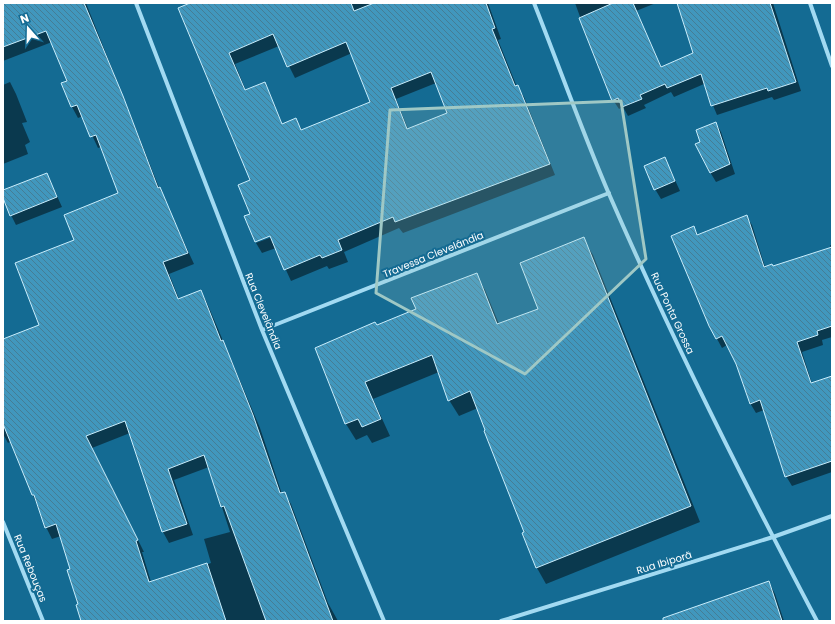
<svg xmlns="http://www.w3.org/2000/svg" width="835" height="624" font-family="Poppins,sans-serif">
<defs>
<pattern id="building-back-hatch" width="6" height="6" patternUnits="userSpaceOnUse"><rect width="6" height="6" fill="#4197bd"/><path d="M-1 5l2 2M0 0l6 6M5-1l2 2" fill="none" stroke="#457d95"/></pattern>
</defs>
<rect width="100%" height="100%" fill="#146b93"/>
<!-- shadow -->
<path fill="#0007" fill-rule="evenodd" d="M 3,3 L 86,3 L 160,190 L 194,264 L 169,274 L 179,299 L 201,291 L 207,303 L 260,428 L 282,494 L 284,493 L 291,504 L 328,603 L 338,621 L 84,621 L 72,570 L 61,536 L 52,539 L 46,527 L 11,441 L 8,443 L 3,434 L 3,334 L 5,339 L 40,325 L 75,240 L 119,194 L 101,147 L 98,148 L 83,116 L 78,118 L 72,107 L 62,83 L 68,81 L 52,42 L 3,61 ZM 130,433 L 163,532 L 169,543 L 193,535 L 174,480 L 209,467 L 230,532 L 204,539 L 211,563 L 151,582 L 142,552 L 144,552 L 92,448 Z
M 192,3 L 488,3 L 501,39 L 498,40 L 517,87 L 524,97 L 555,175 L 403,233 L 399,228 L 344,252 L 348,262 L 329,269 L 327,266 L 291,281 L 276,248 L 262,253 L 256,243 L 275,236 L 251,215 L 251,181 ZM 279,46 L 295,78 L 352,53 L 371,103 L 302,130 L 296,120 L 283,125 L 264,84 L 246,91 L 235,64 ZM 436,83 L 448,114 L 408,129 L 396,99 Z
M 575,3 L 656,3 L 636,11 L 661,68 L 695,53 L 678,3 L 773,3 L 801,91 L 774,100 L 772,97 L 717,115 L 704,84 L 674,97 L 671,92 L 644,105 L 646,108 L 628,116 L 623,107 L 619,109 L 613,100 L 593,52 Z
M 10,82 L 16,94 L 27,122 L 22,123 L 30,142 L 25,145 L 28,154 L 3,164 L 3,85 Z
M 716,123 L 721,132 L 735,174 L 716,182 L 710,172 L 702,142 Z
M 665,158 L 680,191 L 661,199 L 655,189 Z
M 47,174 L 62,207 L 16,225 L 11,215 L 3,191 Z
M 746,216 L 752,225 L 765,267 L 773,267 L 831,248 L 830,245 L 832,245 L 832,337 L 822,340 L 823,345 L 802,352 L 812,384 L 832,377 L 832,472 L 792,486 L 786,476 L 764,410 L 756,413 L 750,403 L 737,363 L 727,345 L 722,348 L 710,326 L 693,228 L 698,236 Z
M 583,239 L 593,255 L 700,522 L 546,584 L 537,568 L 523,534 L 525,533 L 478,408 L 459,416 L 449,400 L 439,372 L 373,399 L 390,436 L 372,443 L 367,435 L 356,440 L 346,424 L 316,348 L 417,310 L 476,274 L 485,290 L 499,324 L 539,310 Z
M 769,582 L 775,594 L 784,621 L 673,621 Z"/>
<!-- building -->
<path fill="url(#building-back-hatch)" stroke="#c9edfc" fill-rule="evenodd" d="M 3,3 L 84,3 L 123,96 L 158,188 L 160,187 L 188,253 L 163,262 L 178,299 L 201,290 L 221,341 L 223,340 L 253,415 L 280,493 L 285,492 L 333,621 L 266,621 L 224,506 L 221,507 L 204,455 L 168,469 L 187,524 L 162,532 L 125,421 L 86,436 L 138,540 L 136,541 L 149,582 L 207,563 L 226,621 L 81,621 L 76,605 L 78,604 L 67,570 L 70,569 L 56,524 L 45,528 L 34,495 L 32,495 L 3,424 L 3,339 L 39,325 L 15,263 L 74,240 L 64,215 L 118,193 L 96,135 L 90,137 L 77,105 L 71,107 L 61,83 L 67,81 L 46,31 L 3,47 Z
M 190,3 L 351,3 L 354,11 L 374,3 L 486,3 L 495,28 L 492,29 L 515,86 L 518,85 L 550,164 L 395,222 L 393,217 L 338,240 L 342,250 L 322,258 L 320,255 L 284,270 L 270,236 L 255,242 L 244,216 L 250,214 L 238,185 L 250,180 L 178,8 ZM 273,34 L 287,67 L 346,42 L 370,102 L 301,130 L 296,118 L 282,124 L 265,82 L 245,90 L 229,53 ZM 431,72 L 447,113 L 407,129 L 391,88 Z
M 613,3 L 633,3 L 661,67 L 693,53 L 677,3 L 770,3 L 796,82 L 768,91 L 767,88 L 711,106 L 701,74 L 667,88 L 665,84 L 640,95 L 642,99 L 622,107 L 618,98 L 612,101 L 579,18 Z
M 716,122 L 730,164 L 710,173 L 695,144 L 700,142 L 696,130 Z
M 665,157 L 675,181 L 654,190 L 644,166 Z
M 47,173 L 57,197 L 10,216 L 3,198 L 3,190 Z
M 747,215 L 764,267 L 772,264 L 773,266 L 832,247 L 832,326 L 817,331 L 818,335 L 797,342 L 811,383 L 832,376 L 832,461 L 785,477 L 760,400 L 750,404 L 736,364 L 722,336 L 716,339 L 709,326 L 671,236 L 694,226 L 697,235 Z
M 584,237 L 691,506 L 536,568 L 522,533 L 524,532 L 484,431 L 485,430 L 470,391 L 448,401 L 432,355 L 365,382 L 381,419 L 362,427 L 358,419 L 345,424 L 315,348 L 375,322 L 377,325 L 416,309 L 411,298 L 477,273 L 497,324 L 538,309 L 520,263 Z
M 769,581 L 782,621 L 663,621 L 663,618 Z"/>
<g fill="none" stroke-linecap="round" stroke-linejoin="round">
<!-- street -->
<path stroke="#a2daf2" stroke-width="4" d="M 136,3 L 262,330 L 384,621
M 534,3 C 559,66 582,131 609,194 C 672,339 743,481 817,621
M 810,3 L 832,66
M 262,330 L 609,193
M 3,522 L 43,621
M 501,621 L 773,537 L 832,516"/>
</g>
<!-- marked area -->
<path fill="#9fc8c5" fill-opacity="0.2" stroke="#9fc8c5" stroke-width="3" stroke-linejoin="round" d="M 621,101 L 646,259 L 525,374 L 376,293 L 390,110 Z"/>
<g text-anchor="middle" stroke-width="4" stroke-linejoin="round" paint-order="stroke">
<!-- street labels -->
<g font-size="10" fill="#fff" stroke="#146b93">
<text transform="translate(433 254) rotate(-22)" y="4">Travessa Clevelândia</text>
<text transform="translate(264 311) rotate(68)" y="4">Rua Clevelândia</text>
<text transform="translate(673 313) rotate(65)" y="4">Rua Ponta Grossa</text>
<text transform="translate(664 562) rotate(-17)" y="4">Rua Ibiporã</text>
<text transform="translate(31 568) rotate(68)" y="4">Rua Rebouças</text>
</g>
</g>
<!-- border -->
<rect width="835" height="624" fill="none" stroke="#ffffff" stroke-width="8"/>
<!-- north arrow -->
<g transform="translate(28 28) rotate(340)" stroke="#146b93" stroke-width="3" paint-order="stroke">
<path d="M0-3L7 15L0 10L-7 15Z" fill="#ffffff"/>
<text y="-6" font-size="11" font-weight="bold" text-anchor="middle" fill="#ffffff">N</text>
</g>
</svg>
